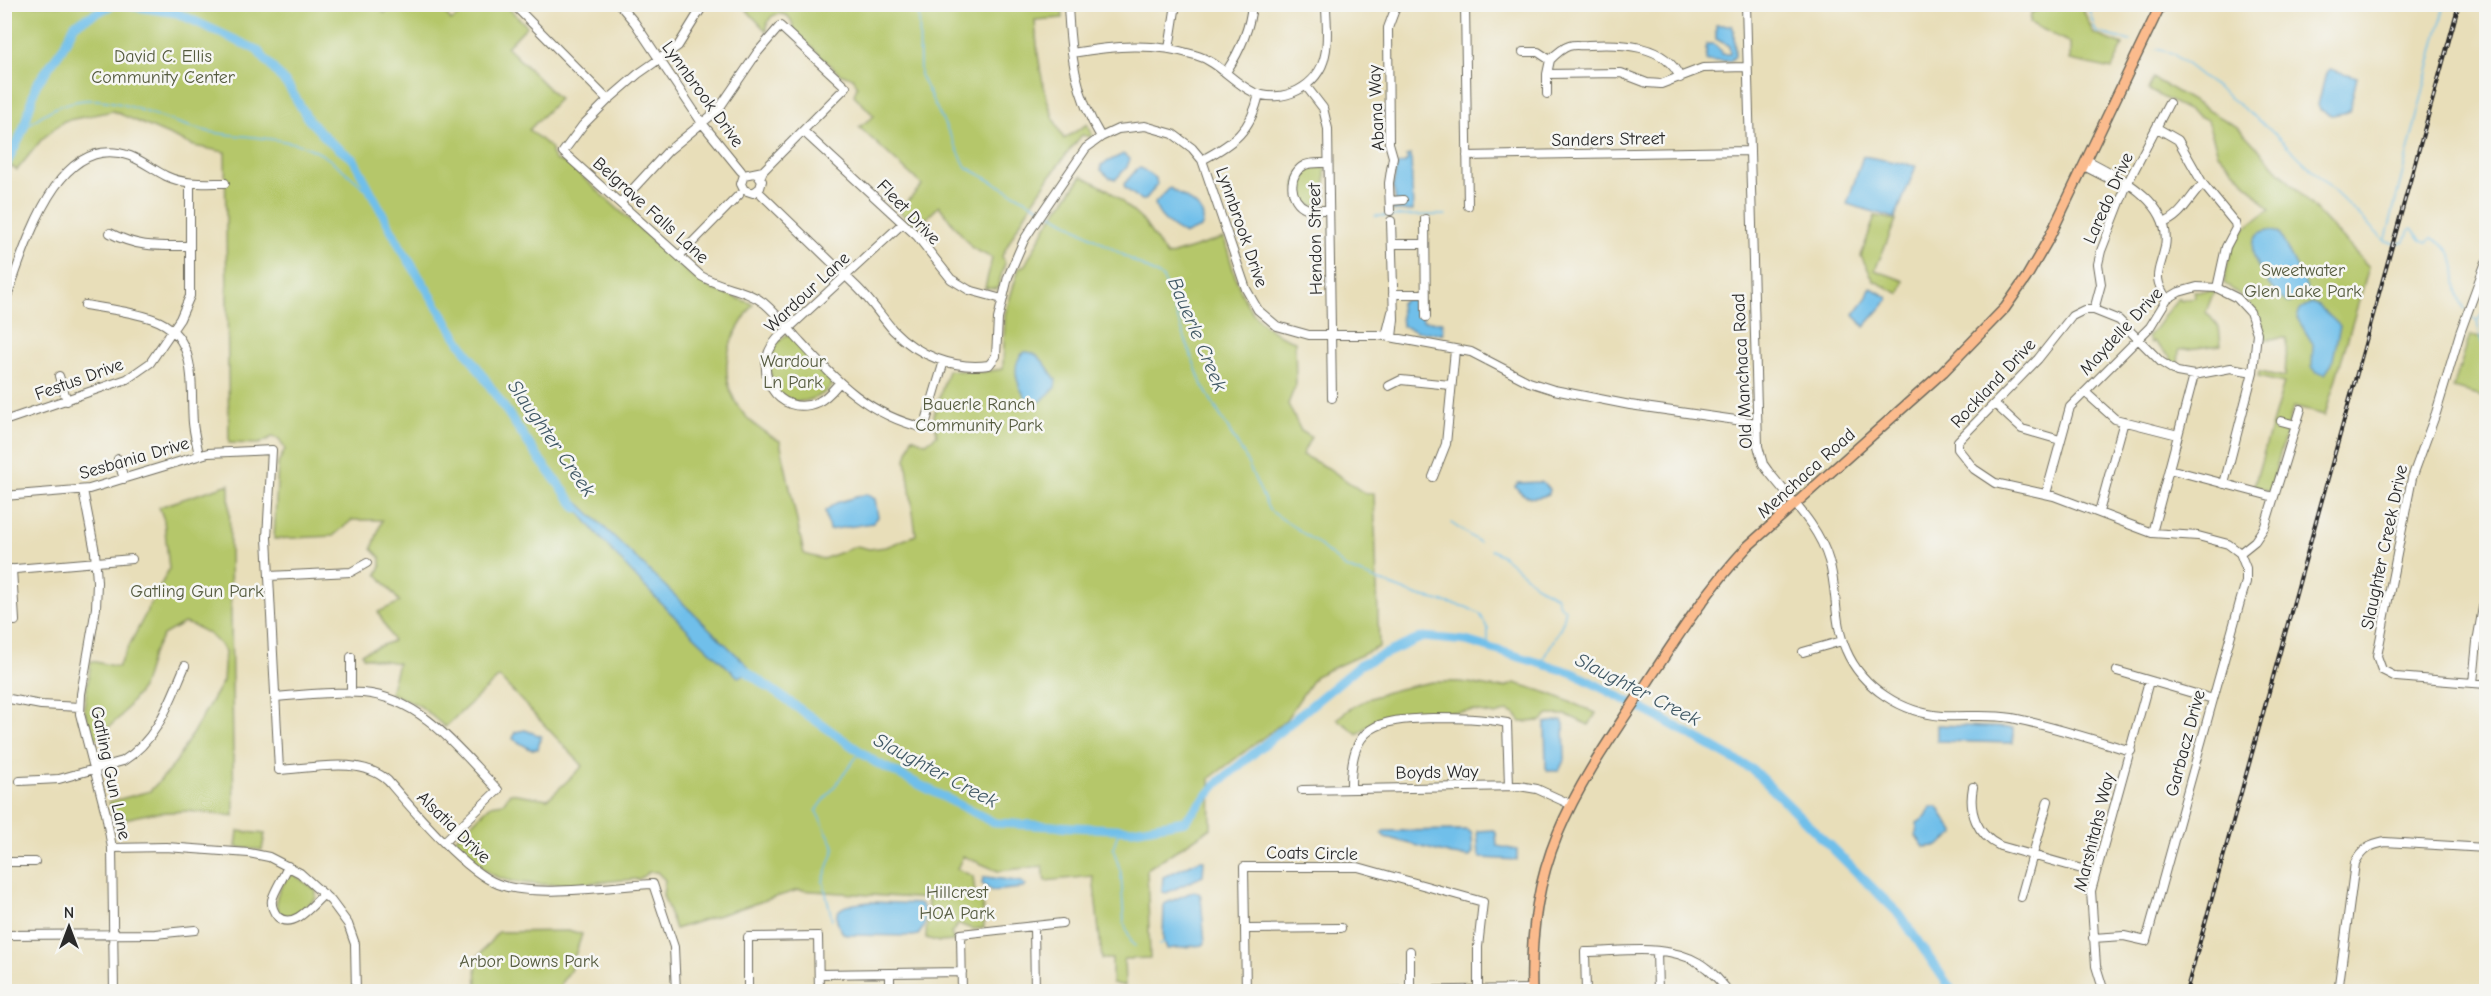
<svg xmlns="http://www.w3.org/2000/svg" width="2491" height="996" font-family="'Comic Neue',sans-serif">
<rect width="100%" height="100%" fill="#f6f6f2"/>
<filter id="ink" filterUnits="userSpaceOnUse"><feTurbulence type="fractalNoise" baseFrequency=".0167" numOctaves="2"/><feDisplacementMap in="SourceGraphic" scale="12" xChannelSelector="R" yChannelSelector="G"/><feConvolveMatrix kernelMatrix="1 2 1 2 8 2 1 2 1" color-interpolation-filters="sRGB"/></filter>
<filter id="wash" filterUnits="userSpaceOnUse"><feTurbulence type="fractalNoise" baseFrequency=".008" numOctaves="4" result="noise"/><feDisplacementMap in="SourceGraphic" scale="24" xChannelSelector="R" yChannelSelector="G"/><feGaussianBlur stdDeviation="1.35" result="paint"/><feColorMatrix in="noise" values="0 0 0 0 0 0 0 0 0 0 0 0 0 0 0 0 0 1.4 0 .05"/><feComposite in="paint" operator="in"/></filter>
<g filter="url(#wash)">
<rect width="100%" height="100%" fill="#e8deb9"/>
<!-- green -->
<path fill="#b5c76a" stroke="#70794a" stroke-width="1.5" d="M 378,4 L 384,13 L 397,5 L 408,5 C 415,14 424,13 431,5 L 439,4 L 451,21 L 473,5 L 505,5 L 527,26 L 507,47 L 559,99 L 529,130 L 551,148 L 551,153 L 555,160 L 568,164 L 695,279 L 712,289 L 753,304 C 746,316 737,328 732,340 C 716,386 739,421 780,441 L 804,554 L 823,559 L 857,546 L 869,549 L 886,547 L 916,535 L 906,459 L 912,437 L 926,443 L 937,435 L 934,415 L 948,370 L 982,372 L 1003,369 L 1005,314 L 1019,268 L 1025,265 L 1048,223 L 1082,176 L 1109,190 L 1143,221 L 1167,256 L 1224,238 C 1238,284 1243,325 1295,341 L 1296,384 L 1288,404 L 1301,431 L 1311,437 L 1302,455 L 1328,468 L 1364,493 L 1374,493 L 1379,647 L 1315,676 L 1285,721 L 1210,778 L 1211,828 L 1147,869 L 1150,958 L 1124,959 L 1125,986 L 1112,983 L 1112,959 L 1102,959 L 1093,876 L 1045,881 L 1043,866 L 998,871 L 963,856 L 957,869 L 973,876 L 975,893 L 982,899 L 984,928 L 972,929 L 959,924 L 951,933 L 954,941 L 939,942 L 926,938 L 928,899 L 798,890 L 675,929 L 663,895 L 665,880 L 657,872 L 649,872 L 639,879 C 599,881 530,892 495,876 C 479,868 468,856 456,844 L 455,839 L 491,805 L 503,803 L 510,793 L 548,799 L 583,766 L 499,677 L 445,727 L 420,706 L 390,693 L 398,663 L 363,657 L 362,653 L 393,641 L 378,612 L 400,602 L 377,574 L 381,566 L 381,558 L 372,549 L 382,520 L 352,520 L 333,536 L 274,539 L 278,464 L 285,449 L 279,439 L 272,437 L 259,444 L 229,443 L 225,152 L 194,146 L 113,111 L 64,121 L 42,139 L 17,170 L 5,162 L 5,5 Z
M 742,5 L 1062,5 L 1063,18 L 1035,20 C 1037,59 1043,104 1064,139 L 1087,124 L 1092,134 L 1090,137 L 1082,135 C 1054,168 1021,217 1002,256 L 1005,263 L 997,289 L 985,288 L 992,258 L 972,248 L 939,206 L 917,228 L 899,211 L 922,185 L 859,127 L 874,116 L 854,95 L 857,86 C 855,77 849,75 841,75 L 794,31 L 792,22 L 788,16 C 774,10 766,18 767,32 Z
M 2037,5 L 2081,5 L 2094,34 L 2123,45 L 2112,69 L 2070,60 L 2070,43 L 2030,23 L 2031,13 L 2036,10 Z
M 2153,78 L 2239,128 L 2369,267 L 2325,415 L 2293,407 L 2270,491 L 2254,486 L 2284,383 L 2258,377 L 2259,372 L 2285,377 L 2287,338 L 2265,339 L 2250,303 L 2224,283 C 2232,239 2234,235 2270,209 L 2218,153 L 2207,120 L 2148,90 Z
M 1312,166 L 1325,168 L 1326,202 L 1321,207 L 1305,204 C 1289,190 1294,175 1312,166 Z
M 1875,216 L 1896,220 L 1875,270 L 1904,281 L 1900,294 L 1874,281 L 1861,256 Z
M 2194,291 L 2214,291 L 2206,312 L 2219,327 L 2221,345 L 2179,350 L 2178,367 L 2169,361 L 2171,358 L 2153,341 L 2151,343 L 2148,337 C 2160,325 2166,310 2179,298 L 2181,301 L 2195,297 Z
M 786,335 L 790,335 L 832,380 L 832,386 C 810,409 774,408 770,371 C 769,367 768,361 769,357 C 771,348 779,341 786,335 Z
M 2470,335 L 2486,338 L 2486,397 L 2453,388 Z
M 229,484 L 234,816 L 188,811 L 152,813 L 115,821 L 109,802 L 150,791 L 174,765 L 223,681 L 225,651 C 214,636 203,628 184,623 L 163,635 L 152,655 L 142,688 L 120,717 L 93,741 L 84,708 L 91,661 L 118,667 L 169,569 L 164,520 L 159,507 Z
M 1433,682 C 1444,682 1456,681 1468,683 C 1485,685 1498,692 1515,683 L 1551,694 L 1596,713 L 1589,725 L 1567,715 L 1549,715 L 1541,721 L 1521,722 L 1515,714 L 1508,711 L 1496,715 L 1474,711 L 1398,714 L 1375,720 L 1358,734 L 1337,719 C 1362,695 1400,688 1433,682 Z
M 238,831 L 265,834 L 262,850 L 236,847 Z
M 293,874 L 316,890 L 316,898 C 304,908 296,920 280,914 C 271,898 280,890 288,876 Z
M 571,931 L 582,934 L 570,971 L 561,983 L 561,991 L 477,991 L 476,959 L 498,932 Z"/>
<!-- water -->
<path fill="#6fbfea" stroke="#4d758a" stroke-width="1.5" d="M 1716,25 L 1732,25 L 1734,31 L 1735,56 L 1730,61 L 1706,61 L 1706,44 L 1714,44 L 1721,51 L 1721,54 L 1730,54 L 1729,46 L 1716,39 Z
M 2330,69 L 2357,77 L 2349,112 L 2332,115 L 2320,110 L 2318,105 L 2326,73 Z
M 1123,154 L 1130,159 L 1127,167 L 1116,179 L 1110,178 L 1101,170 L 1101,165 Z
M 1411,155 L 1413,211 L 1393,211 L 1393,205 L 1396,203 L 1393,186 L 1397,165 L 1405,163 L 1408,159 L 1406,156 Z
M 1863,156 L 1916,166 L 1895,218 L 1847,204 Z
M 1141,168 L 1156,179 L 1157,185 L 1145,200 L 1141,200 L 1125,188 L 1124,184 L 1137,169 Z
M 1170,188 C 1184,198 1211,208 1201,228 L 1185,234 C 1173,229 1156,216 1155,203 Z
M 2269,230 L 2279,233 L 2308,290 L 2306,295 L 2289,303 C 2277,301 2227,237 2269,230 Z
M 1870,287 L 1887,297 L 1888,300 L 1864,327 L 1854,314 L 1867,297 Z
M 1406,299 L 1420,300 L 1423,321 L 1443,322 L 1443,334 L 1416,331 L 1402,326 L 1400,303 Z
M 2311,303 L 2319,306 L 2340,326 L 2332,364 L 2325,374 L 2317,372 L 2312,367 L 2313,344 L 2297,318 L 2300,309 Z
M 1025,352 C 1040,351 1048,369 1056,380 L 1055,388 L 1040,402 L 1033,404 C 1018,395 1008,363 1025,352 Z
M 1541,482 L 1550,489 L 1549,494 C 1535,500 1524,499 1515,486 L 1518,483 Z
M 561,489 L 581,505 L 748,666 L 744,675 L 738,677 C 675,619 612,557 561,489 Z
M 866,494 L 875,499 L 878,517 L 873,523 L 829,530 L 825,511 L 836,503 Z
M 1562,720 L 1564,724 L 1565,758 L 1559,771 L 1548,771 L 1546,768 L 1545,723 Z
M 1937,725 L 2013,728 L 2013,743 L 1937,741 Z
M 525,730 L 541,736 L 538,749 L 530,749 L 513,739 L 515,732 Z
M 1931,807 L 1938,807 L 1955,834 L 1938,846 L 1924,847 L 1916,836 L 1917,823 L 1926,817 Z
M 1468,830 L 1472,834 L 1473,853 L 1470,857 L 1452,855 L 1385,837 L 1381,833 L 1384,831 Z
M 1494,830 L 1496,833 L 1497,846 L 1517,850 L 1517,860 L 1481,858 L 1479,856 L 1477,831 Z
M 1200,860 L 1204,860 L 1203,876 L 1166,893 L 1162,892 L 1163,877 Z
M 987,877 L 1022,882 L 1026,886 L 1023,888 L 992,891 L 982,884 L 983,878 Z
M 1194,891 L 1200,894 L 1201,898 L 1205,943 L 1203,945 L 1167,949 L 1163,940 L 1164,904 Z
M 871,902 L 921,904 L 925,911 L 924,927 L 918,935 L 913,936 L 847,935 L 843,933 C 824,905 851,904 871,902 Z"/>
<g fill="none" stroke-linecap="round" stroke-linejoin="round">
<!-- stream -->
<path stroke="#6fbfea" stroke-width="1.5" d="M 919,4 L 920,75 L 966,167 L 1042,209
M 2087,4 L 2096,32 L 2130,41
M 2156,49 L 2172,53 L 2270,129 L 2385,241 L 2401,243 L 2405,241 L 2409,230 L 2412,228 L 2421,240 L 2427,242 L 2432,238 C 2469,255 2446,283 2465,309
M 23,130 C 91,69 137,117 210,132 C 239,137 274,137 301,145 C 329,153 352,179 375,197
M 1047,211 L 1163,278 L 1202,385 L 1244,455 L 1269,510 L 1316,542 L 1346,568 L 1418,596 L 1466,607 L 1480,614 L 1488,629 L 1488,647
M 1375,216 L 1446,215
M 2386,239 L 2445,4
M 2472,318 L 2477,321 L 2481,341 L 2486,349
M 2478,320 L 2486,309
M 1451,523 L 1479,542
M 1491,550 L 1503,556 L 1536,585 L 1557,597 L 1559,605 L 1565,609 C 1567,623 1547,649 1541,663
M 1119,830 L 1113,848 L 1121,873 L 1124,923 L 1132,943 L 1135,946
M 832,919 L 823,881 L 835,848 L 816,811 L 861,751
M 1159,945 L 1165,942"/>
<!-- river -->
<path stroke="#6fbfea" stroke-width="9" d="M 119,4 L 177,13 L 257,50 L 289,87 L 308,119 L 329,141 L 354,160 L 401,248 L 456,336 L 537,456 L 577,508
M 4,169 L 23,130 L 36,85 L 62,49 L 75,24 L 114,4
M 738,663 L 751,675 L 875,762 L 995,823 L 1133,830 L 1185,821 L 1218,783 L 1360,665 L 1423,637 L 1466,641 L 1573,673 L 1662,719 L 1753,770 L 1899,914 L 1953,992"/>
</g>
</g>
<g filter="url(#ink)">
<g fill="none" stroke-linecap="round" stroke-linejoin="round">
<!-- minor casing -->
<g stroke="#6d6a5d" stroke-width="10">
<path id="minor" d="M 513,4 L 608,100
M 619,4 L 635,23 L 702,123 L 741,171
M 704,4 L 678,46 L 638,74 L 608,100 L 583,125 L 563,152 L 701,276 C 721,288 746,289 764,303 C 776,313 786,326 796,337 C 835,379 865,414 924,428 L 944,361
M 1068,4 C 1070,52 1075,95 1101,137
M 1465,4 L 1468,206
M 1746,4 L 1758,446 L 1763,464 L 1768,471 C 1790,499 1819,526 1829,561 C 1838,591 1833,621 1846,650 C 1862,688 1903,713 1943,716 C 1966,717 1990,714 2012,718 C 2052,726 2092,739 2131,751
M 1169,49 L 1176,4
M 1523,52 L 1538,52 L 1550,60
M 1072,53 C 1113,46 1154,42 1195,55 C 1218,61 1232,82 1253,92 C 1282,105 1319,87 1325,55 C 1329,39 1326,21 1326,4
M 1226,72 C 1240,51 1250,30 1252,4
M 1547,74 L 1621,73 L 1647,83 L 1661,84 L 1703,68 L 1747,67
M 1306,86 L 1323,108 L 1328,129 L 1332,398
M 1547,94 L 1547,74 L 1550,60 C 1555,55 1562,48 1569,46 C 1575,44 1582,46 1588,45 C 1620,43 1666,44 1680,78
M 2157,128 L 2178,140 L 2203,184 L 2235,223 L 2236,228 L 2226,247 L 2217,288
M 803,131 L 917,236 L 951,279 L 969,290 L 1002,299
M 1467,156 L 1749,151
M 1202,160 C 1234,143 1251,131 1259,94
M 2087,160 C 2119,177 2173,202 2165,247 C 2160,271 2151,276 2167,299
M 1328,163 C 1321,163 1312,162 1305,165 C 1287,174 1289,201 1306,208 C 1313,211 1322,210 1329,210
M 2084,166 L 2119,184 L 2127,184
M 756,173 L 762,181 L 760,188 L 753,193 L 744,190 L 741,184 L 744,175 L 763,171 L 760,178
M 762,195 C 794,226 826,257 858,288 C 871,301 881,316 893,330 C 917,355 954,370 989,365 L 996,356 L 998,319 L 1008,277 L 1024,240 L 1039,217 L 1086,148 L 1101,137 L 1118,129 L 1145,126 L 1173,134 L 1192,148 L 1202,160 L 1246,289 L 1258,310 L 1277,326 L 1309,335 L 1379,335 L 1471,352 L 1529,382 L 1554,390 L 1630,405 L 1757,423
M 1390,201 L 1403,200
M 620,203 L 668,151 L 718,110 L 757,53 L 780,26 L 846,87 L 763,171
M 1390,211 L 1389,183 L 1393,157 L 1389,143 L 1388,28 L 1397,4
M 1425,219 L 1426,317
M 1391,221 L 1394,319 L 1392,337
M 2163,223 C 2182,217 2189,197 2203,184
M 110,233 C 138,248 159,246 190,246
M 1392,244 L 1424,244
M 679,256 L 739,195
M 2486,262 L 2460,333 L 2436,413 L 2412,478 L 2377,656 L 2382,670 L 2396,677 L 2486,684
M 1393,294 L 1425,294
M 4,304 C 24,254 54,129 130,156 C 143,161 154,170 166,176 C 185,185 205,183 225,183
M 85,305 C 107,309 131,311 153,319 C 199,335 190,385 193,423 C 194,434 197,444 199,455
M 2094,310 L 2101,284 L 2098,264 L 2101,251 L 2127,184 L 2169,103
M 1386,336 L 1392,312
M 59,376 L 67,401
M 839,383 C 833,390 827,398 818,402 C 778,420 749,370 777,339 L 903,223
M 1389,386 L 1401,380 L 1450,385
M 2085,392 L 2115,419 L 2178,435
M 1995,404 L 2022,429 L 2060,440
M 4,421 L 127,379 L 150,363 L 180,319 L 190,296 L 190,183
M 2281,421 L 2296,425
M 118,459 L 124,479
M 2169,469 L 2274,497
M 1433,477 L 1446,444 L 1455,350
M 83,490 L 95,552 L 97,582 L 96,608 L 81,694 L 80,714 L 106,814 L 112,848 L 114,992
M 2046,494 L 2070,407 L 2150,327 L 2167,299 L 2179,292 L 2197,287 L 2217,288 L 2237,298 L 2250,312 L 2257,333 L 2253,372 L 2224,484
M 4,496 L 89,489 L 208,453 L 272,450 L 267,538 L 279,770 C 314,768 361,756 388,781 C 413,810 464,871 498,884 C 533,898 612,886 653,884 L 674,947 L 676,992
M 2099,512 L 2124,421
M 2152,533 L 2194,375
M 2240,553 L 2255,541 L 2265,526 L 2301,409
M 12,569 L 15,621
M 4,570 L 132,559
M 269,576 L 351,572 L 367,563
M 1803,652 L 1842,641
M 351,657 L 351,693
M 2117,671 L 2213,699
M 2473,683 L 2477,642 L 2483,607 L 2486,602
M 275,697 C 304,695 334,691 363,693 C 422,698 460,751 498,790 L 445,841
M 4,698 L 41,705 L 80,707
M 20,781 L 59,779 L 123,761 C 158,739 169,703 185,666
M 1973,787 C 1968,812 1977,835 2000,846 L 2096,873
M 1351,789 C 1350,724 1376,720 1433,718 C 1459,718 1482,718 1507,723 L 1509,786
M 1302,790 L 1519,786 L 1537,789 L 1570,804
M 112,848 L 166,847 L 249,853 L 269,857 L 300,873 L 331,901 L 348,924 L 355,944 L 356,992
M 4,862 L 35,862
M 288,866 C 284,877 275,889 272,900 C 271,906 274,913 278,917 C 294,930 313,904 324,894
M 2021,897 L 2048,801
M 1034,927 L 1035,992
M 1246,929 L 1341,928
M 4,935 L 155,934 L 195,930
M 2093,938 L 2124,936 L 2146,941 L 2240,602 L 2246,582 L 2246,568 L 2240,553 L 2228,544 L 2198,536 L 2152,533 L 2054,496 L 1995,483 L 1974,469 L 1958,449 L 1958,441 L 2038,359 L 2072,316 L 2084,310 L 2094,310 L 2119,320 L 2161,362 L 2177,372 L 2194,375 L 2231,368 L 2253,372
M 1410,951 L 1410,990
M 1657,951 L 1658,992
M 890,973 L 890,992
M 819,974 L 962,972
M 748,992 L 748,937 L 818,936 L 819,992
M 962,992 L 961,934 L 1062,923
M 1246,992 L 1244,867 L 1358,867 L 1483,902 L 1478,947 L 1478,989
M 1304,992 L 1532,989
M 1586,992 L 1585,952 C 1621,952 1667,943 1699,963 C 1711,970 1720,981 1729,992
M 2104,992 L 2096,966 L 2091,891 L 2149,681
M 2338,992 L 2355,863 C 2362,849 2370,845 2385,842 L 2486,848"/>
</g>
<!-- major casing -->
<g stroke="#6d6a5d" stroke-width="12">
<path id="major" d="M 1532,992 C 1528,856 1573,794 1645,686 C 1677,637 1708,589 1748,546 L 1943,372 L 2005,308 L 2026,278 L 2048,240 L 2161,4"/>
</g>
<!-- minor -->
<use href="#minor" stroke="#fff" stroke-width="8"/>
<!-- major -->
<use href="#major" stroke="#fbbb8d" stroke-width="9"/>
<!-- rail casing -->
<g stroke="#2b2b2b" stroke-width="4">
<path id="rail" d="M 2186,992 L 2459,4"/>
</g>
<!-- rail -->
<use href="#rail" stroke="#f6f6f2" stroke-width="1.5" stroke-dasharray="4.5" stroke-linecap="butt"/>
</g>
</g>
<g text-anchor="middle" stroke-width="5" stroke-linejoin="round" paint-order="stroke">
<!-- park labels -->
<g font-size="18" fill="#545a3e" stroke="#f6f6f2">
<text x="163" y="62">David C. Ellis<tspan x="163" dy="21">Community Center</tspan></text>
<text x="2303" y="276">Sweetwater<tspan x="2303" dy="21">Glen Lake Park</tspan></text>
<text x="793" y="367">Wardour<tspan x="793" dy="21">Ln Park</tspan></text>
<text x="979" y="410">Bauerle Ranch<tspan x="979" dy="21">Community Park</tspan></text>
<text x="197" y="597">Gatling Gun Park</text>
<text x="957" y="898">Hillcrest<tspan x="957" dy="21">HOA Park</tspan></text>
<text x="529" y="967">Arbor Downs Park</text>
</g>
<!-- street labels -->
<g font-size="18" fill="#2b2b2b" stroke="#f6f6f2">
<text transform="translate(703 94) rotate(54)" y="6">Lynnbrook Drive</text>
<text transform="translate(1376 108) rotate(-93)" y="6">Abana Way</text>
<text transform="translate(1608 139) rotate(-1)" y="6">Sanders Street</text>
<text transform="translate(2108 198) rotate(-66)" y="6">Laredo Drive</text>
<text transform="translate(651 210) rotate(42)" y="6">Belgrave Falls Lane</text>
<text transform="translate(909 212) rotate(46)" y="6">Fleet Drive</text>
<text transform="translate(1242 227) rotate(71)" y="6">Lynnbrook Drive</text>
<text transform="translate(1315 239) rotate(-91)" y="6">Hendon Street</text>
<text transform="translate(807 292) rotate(-43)" y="6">Wardour Lane</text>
<text transform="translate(2121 331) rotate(-47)" y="6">Maydelle Drive</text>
<text transform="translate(1742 371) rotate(-93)" y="6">Old Manchaca Road</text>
<text transform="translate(79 379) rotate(-20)" y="6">Festus Drive</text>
<text transform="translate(1993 383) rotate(-47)" y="6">Rockland Drive</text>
<text transform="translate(134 458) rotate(-16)" y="6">Sesbania Drive</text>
<text transform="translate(1806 473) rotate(-42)" y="6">Menchaca Road</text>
<text transform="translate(2384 547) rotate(-78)" y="6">Slaughter Creek Drive</text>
<text transform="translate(2185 743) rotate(-75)" y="6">Garbacz Drive</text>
<text transform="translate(1437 772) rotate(-1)" y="6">Boyds Way</text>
<text transform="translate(111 773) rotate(78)" y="6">Gatling Gun Lane</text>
<text transform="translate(454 827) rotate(44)" y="6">Alsatia Drive</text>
<text transform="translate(2094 832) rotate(-76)" y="6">Marshitahs Way</text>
<text transform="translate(1312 853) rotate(1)" y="6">Coats Circle</text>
</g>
<!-- water labels -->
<g font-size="20" font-style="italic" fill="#3f5764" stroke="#f6f6f2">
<text transform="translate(1198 334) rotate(67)" y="7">Bauerle Creek</text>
<text transform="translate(552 438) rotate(55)" y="7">Slaughter Creek</text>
<text transform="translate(1638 689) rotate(27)" y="7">Slaughter Creek</text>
<text transform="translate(936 770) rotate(28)" y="7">Slaughter Creek</text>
</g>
</g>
<!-- margin -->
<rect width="2491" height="996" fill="none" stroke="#f6f6f2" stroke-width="24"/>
<!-- north arrow -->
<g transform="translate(69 927)" stroke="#f6f6f2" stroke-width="4.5" paint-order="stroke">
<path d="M0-4.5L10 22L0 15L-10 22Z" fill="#2b2b2b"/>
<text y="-9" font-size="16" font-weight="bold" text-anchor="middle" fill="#2b2b2b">N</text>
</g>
</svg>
